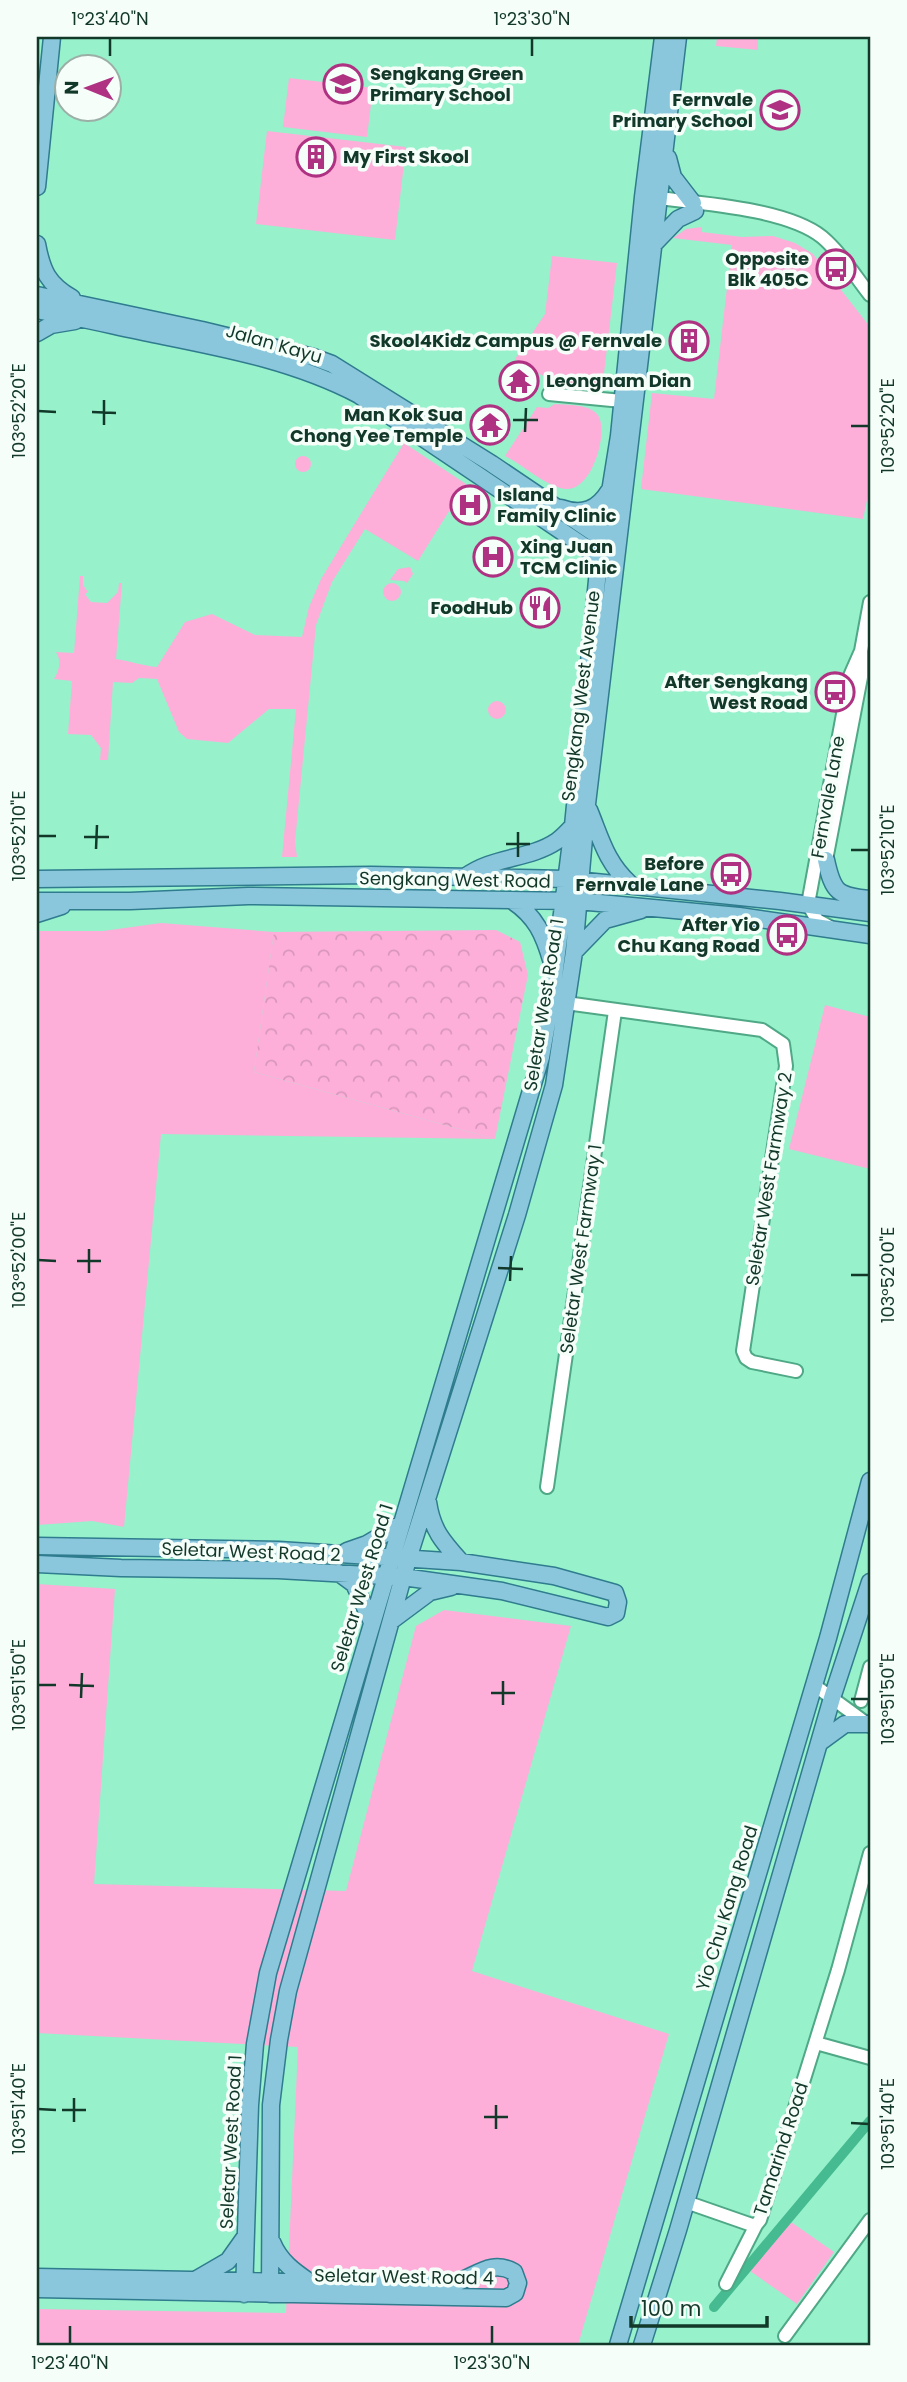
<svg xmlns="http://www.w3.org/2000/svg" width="907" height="2382" font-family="Poppins,sans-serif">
<defs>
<pattern id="forest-crowns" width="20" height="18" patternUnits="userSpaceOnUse" patternTransform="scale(1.75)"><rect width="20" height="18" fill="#fdafda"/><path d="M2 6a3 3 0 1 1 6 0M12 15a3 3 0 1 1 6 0" fill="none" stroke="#d897bb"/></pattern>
</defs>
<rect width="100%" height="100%" fill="#97f1cb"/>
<!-- green -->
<path fill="#fdafda" d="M 717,37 L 758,37 L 758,50 L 716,46 Z
M 289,78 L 373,88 L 367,137 L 283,127 Z
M 267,131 L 406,147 L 395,240 L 256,224 Z
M 702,227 L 702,232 L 742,237 L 773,236 L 795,243 L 813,254 L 870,327 L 870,486 L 863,519 L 641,489 L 652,393 L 714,399 L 732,245 L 673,238 L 686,229 Z
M 552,256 L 617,263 L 603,382 C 576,397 537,374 515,359 L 545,314 Z
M 555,404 C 568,405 588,404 597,414 C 610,428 593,490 567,489 C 549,489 522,464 505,456 L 537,407 L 548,408 Z
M 404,443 L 466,484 L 418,561 L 365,529 L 332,582 L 316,625 L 295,842 L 297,857 L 282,857 L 296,709 L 269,709 L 228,743 L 187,739 L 179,732 L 157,679 L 139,678 L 132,683 L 113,682 L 108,760 L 100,760 L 101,748 L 91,735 L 68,734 L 72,681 L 54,679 C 59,671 62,661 56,652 L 74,653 L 80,576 L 83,576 L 83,585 L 88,592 L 85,594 L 91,602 L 107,603 L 118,592 L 119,583 L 122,583 L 116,659 C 131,661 143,666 157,667 L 185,622 L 212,614 L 255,635 L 302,637 L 309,607 L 321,579 Z
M295 464a8 8 0 1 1 16 0a8 8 0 1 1-16 0Z
M 410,567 L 413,574 L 407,583 L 404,581 L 390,580 L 398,569 Z
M383 592a9 9 0 1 1 18 0a9 9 0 1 1-18 0Z
M488 710a9 9 0 1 1 18 0a9 9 0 1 1-18 0Z
M 161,923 L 274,932 L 254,1072 L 495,1139 L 161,1134 L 124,1527 L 92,1521 L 37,1525 L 37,931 L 103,931 Z
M 825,1005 L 870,1017 L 870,1169 L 789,1149 Z
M 37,1584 L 115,1589 L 94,1884 L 346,1891 L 416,1626 L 444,1610 L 571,1626 L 472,1971 L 669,2034 L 578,2345 L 37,2345 L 37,2309 L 286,2313 L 298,2047 L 37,2033 Z
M 791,2222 L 834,2252 L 797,2304 L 750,2271 Z"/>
<!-- forest -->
<path fill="url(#forest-crowns)" d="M 496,930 L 520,942 L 528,975 L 495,1139 L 254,1072 L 274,932 Z"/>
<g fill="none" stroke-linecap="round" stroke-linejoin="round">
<!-- canal -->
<path stroke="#46ba90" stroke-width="10" d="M 714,2307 L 870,2121"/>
<!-- minor casing -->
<g stroke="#4fa886" stroke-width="16">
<path id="minor" d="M 650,197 C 696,203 786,208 822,237 C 841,253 855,276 870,295
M 549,394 L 622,401
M 826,860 L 861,677 L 861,651 L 870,602
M 830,927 L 817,920 L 808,904 L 850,676 L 861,651
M 566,1003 L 762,1030 L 783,1044 L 786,1066 L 743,1351 L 746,1358 L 752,1362 L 796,1371
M 547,1487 L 615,1011
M 814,1685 L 870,1726
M 861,1701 L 870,1667
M 816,2043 L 870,2058
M 686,2202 L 752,2225 L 756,2225 L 760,2220 L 838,1970 L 870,1853
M 726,2284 L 756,2225
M 785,2336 L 870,2220"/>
</g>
<!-- major casing -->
<g stroke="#2f7c8f" stroke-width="19">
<path id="major" d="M 668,158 L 673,177 L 693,203
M 37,187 L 52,37
M 37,244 C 42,271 48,284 72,298
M 652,246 L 678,219 L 695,211
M 37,295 L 202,330 L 313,357 L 332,364 L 492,464 L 609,543
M 37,310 C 78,317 118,327 158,335 C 228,349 296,362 359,395 L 585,547 L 604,563
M 37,333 L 51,325 L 75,321
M 561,508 C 583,516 598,509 609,491
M 589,810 C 601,839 606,862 630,884
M 826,860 C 833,893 838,896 870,899
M 465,877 C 493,856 529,860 557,841 C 563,837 568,831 573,826
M 37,879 L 371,875 L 566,879 L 780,901 L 870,913
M 511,900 C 536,916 544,935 552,963
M 37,901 L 130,901 L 248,896 L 578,901 L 739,916 L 870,935
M 37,914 L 62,906
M 574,952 L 605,920 L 641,910
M 428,1502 C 432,1530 443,1542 461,1562
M 37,1546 L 279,1550 L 461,1562 L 554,1576 L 615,1593 L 618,1602 L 616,1613 L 608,1617 L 502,1591 L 403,1577 L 278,1570 L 121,1568 L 37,1564
M 347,1551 L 367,1544 L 401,1524
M 339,1573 L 354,1584 L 372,1622
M 391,1621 L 430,1592 L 451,1587
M 819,1743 L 845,1724 L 868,1724
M 272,2242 C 280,2262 295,2272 311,2283
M 37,2277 L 449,2285 C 474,2279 489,2258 514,2272 L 518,2283 L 515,2293 L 506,2298 L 37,2289
M 197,2279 L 228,2261 L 245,2237
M 244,2294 L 250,2105 L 255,2044 L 268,1973 L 541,1057 L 551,1001 L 573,826 L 599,560 L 619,436 L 643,197 L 663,37
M 270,2294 L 271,2105 L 279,2040 L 288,1991 L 408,1559 L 517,1215 L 554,1085 L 574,952 L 587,804 L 678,37
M 618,2345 L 828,1638 L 870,1481
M 642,2345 L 678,2230 L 832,1698 L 870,1582"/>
</g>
<!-- minor -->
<use href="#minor" stroke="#fff" stroke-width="12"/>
<!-- major -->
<use href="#major" stroke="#8bc7dc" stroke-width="16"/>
</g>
<!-- ticks -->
<path fill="none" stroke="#12382a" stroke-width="2.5" d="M 110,56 L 110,38M 532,56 L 532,38M 38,411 L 56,412M 92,412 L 116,413M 513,420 L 538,420M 104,425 L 104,400M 851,426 L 869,426M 525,432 L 526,408M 38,836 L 56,836M 84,837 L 109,837M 506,844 L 530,844M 96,849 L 97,825M 851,850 L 869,850M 518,857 L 518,832M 38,1260 L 56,1261M 77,1261 L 101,1261M 498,1268 L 523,1269M 89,1273 L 89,1249M 851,1275 L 869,1275M 510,1281 L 511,1256M 38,1685 L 56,1685M 69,1685 L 94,1686M 491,1693 L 515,1693M 81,1698 L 82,1673M 851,1699 L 869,1699M 503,1705 L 503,1681M 38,2109 L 56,2110M 62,2110 L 86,2110M 484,2117 L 508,2117M 74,2122 L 74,2098M 851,2123 L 869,2124M 496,2129 L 496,2105M 70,2344 L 70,2326M 492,2344 L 492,2326"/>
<!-- icons -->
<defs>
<g id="school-ring" transform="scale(2.0125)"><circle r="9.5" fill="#f6fefa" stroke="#af3282" stroke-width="1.5"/><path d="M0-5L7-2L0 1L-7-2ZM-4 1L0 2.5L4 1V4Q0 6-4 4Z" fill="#af3282"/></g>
<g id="building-ring" transform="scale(2.0125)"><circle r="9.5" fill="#f6fefa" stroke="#af3282" stroke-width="1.5"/><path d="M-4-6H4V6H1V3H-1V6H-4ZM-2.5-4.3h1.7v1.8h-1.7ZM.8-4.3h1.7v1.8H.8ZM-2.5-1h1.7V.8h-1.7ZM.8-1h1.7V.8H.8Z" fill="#af3282"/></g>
<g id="bus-ring" transform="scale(2.0125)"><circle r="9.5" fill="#f6fefa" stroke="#af3282" stroke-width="1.5"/><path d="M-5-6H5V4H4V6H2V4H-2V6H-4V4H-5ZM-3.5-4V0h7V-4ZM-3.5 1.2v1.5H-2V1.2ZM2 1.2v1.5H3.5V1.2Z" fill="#af3282"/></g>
<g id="temple-ring" transform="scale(2.0125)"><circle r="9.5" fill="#f6fefa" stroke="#af3282" stroke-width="1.5"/><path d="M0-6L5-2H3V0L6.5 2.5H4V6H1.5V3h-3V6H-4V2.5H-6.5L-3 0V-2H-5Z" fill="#af3282"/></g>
<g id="hospital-ring" transform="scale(2.0125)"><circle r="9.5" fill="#f6fefa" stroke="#af3282" stroke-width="1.5"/><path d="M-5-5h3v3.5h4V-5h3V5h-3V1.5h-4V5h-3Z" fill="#af3282"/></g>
<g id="restaurant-ring" transform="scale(2.0125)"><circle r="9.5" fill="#f6fefa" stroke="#af3282" stroke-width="1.5"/><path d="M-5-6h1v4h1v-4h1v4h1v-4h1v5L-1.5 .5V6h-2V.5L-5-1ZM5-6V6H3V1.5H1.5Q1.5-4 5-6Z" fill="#af3282"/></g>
</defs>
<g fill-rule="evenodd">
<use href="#school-ring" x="343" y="84"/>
<use href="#school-ring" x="780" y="110"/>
<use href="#building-ring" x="316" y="157"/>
<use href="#bus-ring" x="836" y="269"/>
<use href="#building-ring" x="689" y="341"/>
<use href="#temple-ring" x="519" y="381"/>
<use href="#temple-ring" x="490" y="425"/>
<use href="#hospital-ring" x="470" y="505"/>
<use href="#hospital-ring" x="493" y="557"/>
<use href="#restaurant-ring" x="540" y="608"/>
<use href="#bus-ring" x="835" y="692"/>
<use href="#bus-ring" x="731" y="874"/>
<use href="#bus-ring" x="787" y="935"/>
</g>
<g text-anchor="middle" stroke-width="7" stroke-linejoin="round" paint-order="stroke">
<!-- poi labels -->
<g font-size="18" font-weight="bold" fill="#12382a" stroke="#f6fefa" text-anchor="end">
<text x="370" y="80" text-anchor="start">Sengkang Green<tspan x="370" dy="21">Primary School</tspan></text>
<text x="753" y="106">Fernvale<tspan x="753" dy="21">Primary School</tspan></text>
<text x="343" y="163" text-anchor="start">My First Skool</text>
<text x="809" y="265">Opposite<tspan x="809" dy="21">Blk 405C</tspan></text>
<text x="662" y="347">Skool4Kidz Campus @ Fernvale</text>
<text x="546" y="387" text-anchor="start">Leongnam Dian</text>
<text x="463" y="421">Man Kok Sua<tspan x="463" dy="21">Chong Yee Temple</tspan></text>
<text x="497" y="501" text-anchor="start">Island<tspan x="497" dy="21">Family Clinic</tspan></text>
<text x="520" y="553" text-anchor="start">Xing Juan<tspan x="520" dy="21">TCM Clinic</tspan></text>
<text x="513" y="614">FoodHub</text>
<text x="808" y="688">After Sengkang<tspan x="808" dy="21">West Road</tspan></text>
<text x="704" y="870">Before<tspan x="704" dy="21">Fernvale Lane</tspan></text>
<text x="760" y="931">After Yio<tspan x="760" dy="21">Chu Kang Road</tspan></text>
</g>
<!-- street labels -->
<g font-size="18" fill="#12382a" stroke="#f6fefa">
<text transform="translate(274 344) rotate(16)" y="6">Jalan Kayu</text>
<text transform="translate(581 696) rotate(-83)" y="6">Sengkang West Avenue</text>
<text transform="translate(828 797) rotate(-80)" y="6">Fernvale Lane</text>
<text transform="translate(455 880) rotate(1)" y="6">Sengkang West Road</text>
<text transform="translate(544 1005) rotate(-81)" y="6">Seletar West Road 1</text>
<text transform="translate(769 1179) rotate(-81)" y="6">Seletar West Farmway 2</text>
<text transform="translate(581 1249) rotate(-82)" y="6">Seletar West Farmway 1</text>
<text transform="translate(251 1552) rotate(2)" y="6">Seletar West Road 2</text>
<text transform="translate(362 1588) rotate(-73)" y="6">Seletar West Road 1</text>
<text transform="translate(727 1908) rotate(-73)" y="6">Yio Chu Kang Road</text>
<text transform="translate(231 2142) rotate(-87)" y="6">Seletar West Road 1</text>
<text transform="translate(781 2149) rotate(-72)" y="6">Tamarind Road</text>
<text transform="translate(404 2277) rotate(1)" y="6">Seletar West Road 4</text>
</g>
</g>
<!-- border -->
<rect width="907" height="2382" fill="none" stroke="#f6fefa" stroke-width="77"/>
<!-- north arrow -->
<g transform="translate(88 88) rotate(271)"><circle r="33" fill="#f6fefa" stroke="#9bafa7" stroke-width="2"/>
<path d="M0-5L12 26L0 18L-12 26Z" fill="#af3282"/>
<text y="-10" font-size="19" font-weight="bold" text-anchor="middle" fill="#12382a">N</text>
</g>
<!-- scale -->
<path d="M631 2316v10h136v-10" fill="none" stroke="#12382a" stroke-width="3.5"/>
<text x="641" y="2316" font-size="21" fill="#12382a" stroke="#f6fefa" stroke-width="5" paint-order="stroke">100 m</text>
<rect x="38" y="38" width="831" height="2306" fill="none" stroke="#12382a" stroke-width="2.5"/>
<g font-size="18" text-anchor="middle" fill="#12382a">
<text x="110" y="25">1°23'40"N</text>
<text x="532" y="25">1°23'30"N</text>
<text transform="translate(19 411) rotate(-90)" y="6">103°52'20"E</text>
<text transform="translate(888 426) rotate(-90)" y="6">103°52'20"E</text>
<text transform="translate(19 836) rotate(-90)" y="6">103°52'10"E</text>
<text transform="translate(888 850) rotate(-90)" y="6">103°52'10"E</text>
<text transform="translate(19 1260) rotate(-90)" y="6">103°52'00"E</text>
<text transform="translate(888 1275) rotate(-90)" y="6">103°52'00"E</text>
<text transform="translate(19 1685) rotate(-90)" y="6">103°51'50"E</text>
<text transform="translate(888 1699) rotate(-90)" y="6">103°51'50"E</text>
<text transform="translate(19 2109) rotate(-90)" y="6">103°51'40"E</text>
<text transform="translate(888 2124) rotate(-90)" y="6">103°51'40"E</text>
<text x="70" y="2369">1°23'40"N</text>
<text x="492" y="2369">1°23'30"N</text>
</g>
</svg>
